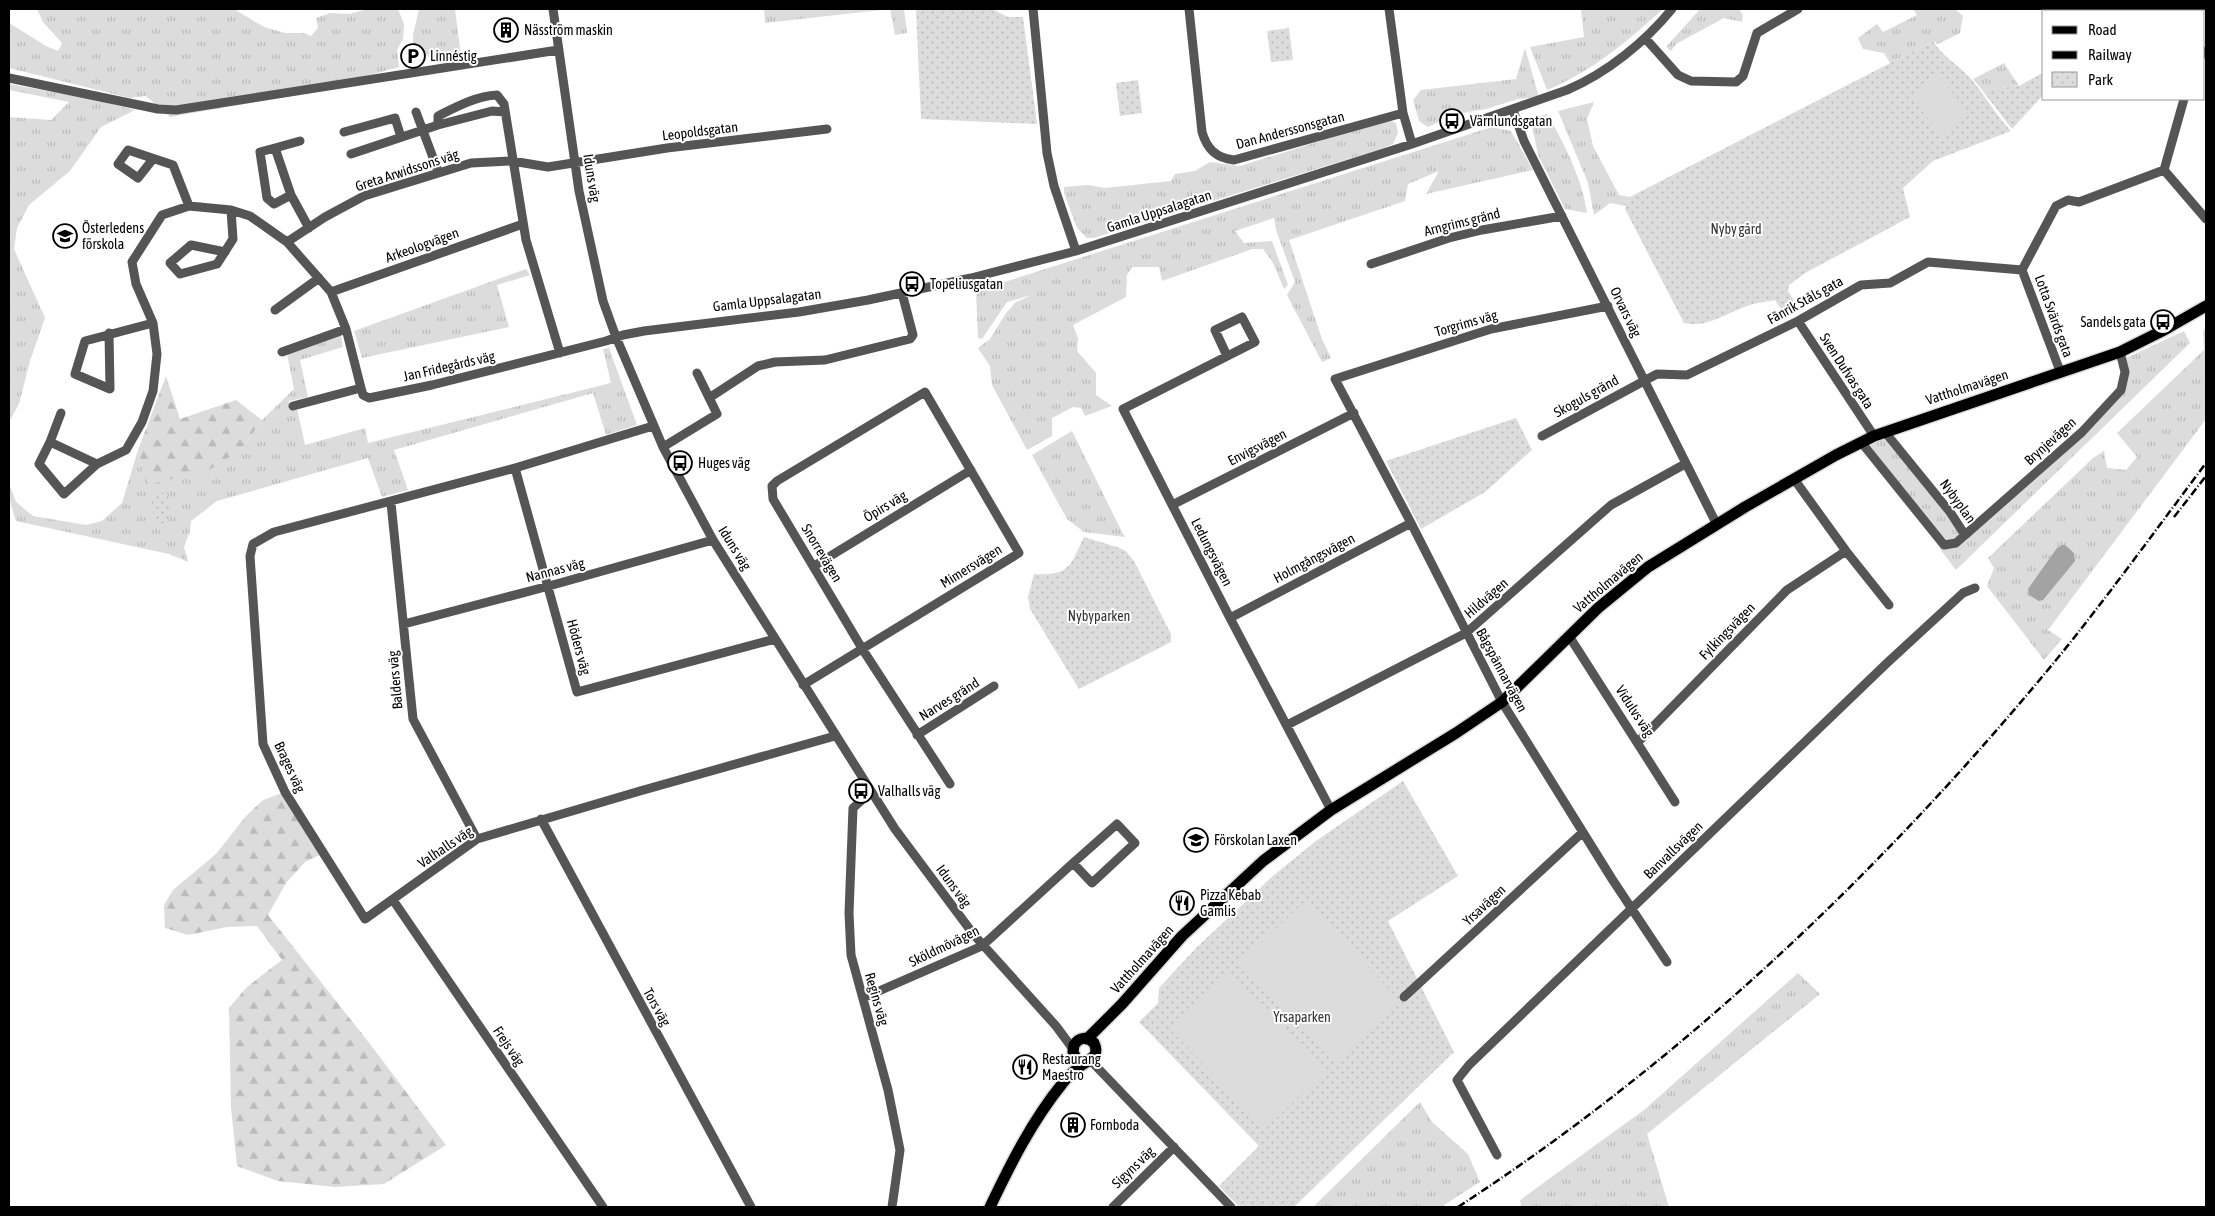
<svg xmlns="http://www.w3.org/2000/svg" width="2215" height="1216" font-family="'Asap Condensed',sans-serif">
<defs>
<pattern id="grass-tufts" width="24" height="20" patternUnits="userSpaceOnUse" patternTransform="scale(1.25)"><rect width="24" height="20" fill="#dcdcdc"/><path d="M3 7l-1-3M5 7V3M7 7l1-3M15 17l-1-3M17 17v-4M19 17l1-3" fill="none" stroke="#bbb"/></pattern>
<pattern id="forest-firs" width="22" height="20" patternUnits="userSpaceOnUse" patternTransform="scale(1.25)"><rect width="22" height="20" fill="#dcdcdc"/><path d="M5 1l3.5 6h-7zM16 11l3.5 6h-7z" fill="#bbb"/></pattern>
<pattern id="park-dots" width="8" height="8" patternUnits="userSpaceOnUse" patternTransform="scale(1.25)"><rect width="8" height="8" fill="#dcdcdc"/><path d="M2 2h.1M6 6h.1" fill="none" stroke="#bbb" stroke-width="1.8" stroke-linecap="round"/></pattern>
</defs>
<rect width="100%" height="100%" fill="#fff"/>
<!-- grass -->
<path fill="url(#grass-tufts)" d="M 37,9 L 234,9 L 264,27 L 285,33 L 304,33 L 311,36 L 318,28 L 316,18 L 330,13 L 349,14 L 368,9 L 398,9 L 404,24 L 403,39 L 397,50 L 399,67 L 297,95 L 170,117 L 146,96 L 130,98 L 9,68 L 9,23 L 46,46 L 58,51 L 62,43 L 43,22 Z
M 419,9 L 455,9 L 461,56 L 433,62 L 421,48 L 413,48 L 413,35 Z
M 764,9 L 904,9 L 907,33 L 895,35 L 890,9 L 765,23 Z
M 1581,9 L 1663,9 C 1628,41 1591,72 1547,90 L 1530,47 L 1584,37 Z
M 1700,9 L 1739,9 L 1743,15 L 1742,22 L 1724,18 L 1676,44 L 1671,51 L 1666,47 Z
M 1913,9 L 1955,9 L 1963,16 L 1960,33 L 1938,44 L 1933,41 L 1890,63 L 1884,53 L 1863,49 L 1858,38 L 1877,24 L 1883,32 L 1917,15 Z
M 1525,48 L 1539,97 L 1518,99 L 1486,109 L 1456,114 L 1428,127 L 1419,121 L 1413,100 L 1421,90 L 1516,79 Z
M 2004,63 L 2019,86 L 1982,90 L 1973,79 Z
M 9,84 L 87,98 L 135,110 L 101,127 L 70,171 L 29,205 L 17,228 L 14,249 L 45,318 L 30,361 L 19,404 L 9,422 L 9,117 L 51,120 L 69,102 L 9,90 Z
M 1594,102 L 1587,119 L 1593,146 L 1619,195 L 1630,197 L 1626,206 L 1610,203 L 1594,215 L 1588,183 L 1558,111 Z
M 1547,114 C 1564,142 1583,181 1587,213 L 1565,209 L 1538,155 L 1532,125 L 1536,117 Z
M 1388,120 L 1396,123 L 1398,133 L 1393,144 L 1381,149 L 1093,238 L 1087,238 L 1077,228 L 1064,193 L 1064,187 L 1088,185 L 1105,188 L 1171,181 L 1175,174 L 1195,171 L 1210,162 L 1240,166 Z
M 1492,127 L 1511,131 L 1533,170 L 1426,194 L 1439,171 L 1408,184 L 1405,201 L 1289,240 L 1322,339 L 1331,358 L 1322,362 L 1287,295 L 1295,282 L 1276,230 L 1274,218 L 1235,231 L 1244,243 L 1272,241 L 1288,285 L 1284,289 L 1273,263 L 1263,249 L 1252,249 L 1162,281 L 1159,267 L 1132,267 L 1127,275 L 1126,297 L 1073,325 L 1078,338 L 1077,351 L 1096,373 L 1096,395 L 1112,406 L 1085,416 L 1081,408 L 1073,407 L 1052,418 L 1052,436 L 1027,450 L 992,385 L 990,366 L 978,348 L 990,339 L 1006,313 L 1016,302 L 1032,295 L 1007,302 L 982,339 L 978,338 L 976,291 Z
M 526,269 L 530,275 L 497,285 L 509,327 L 362,358 L 354,331 Z
M 2206,328 L 2206,419 L 2048,630 L 2062,639 L 2044,660 L 1987,586 L 1994,568 L 1988,558 L 2093,458 L 2104,451 L 2107,468 L 2126,470 L 2137,457 L 2117,433 L 2204,350 L 2203,331 Z
M 2184,331 L 2190,343 L 1956,570 L 1940,549 L 1943,545 L 1861,442 L 1885,432 L 1965,534 L 2019,487 L 2121,390 L 2122,360 Z
M 341,335 L 343,347 L 300,360 L 308,397 L 289,401 L 289,409 L 297,408 L 305,445 L 365,428 L 368,443 L 611,383 L 603,349 L 609,348 L 637,425 L 606,435 L 593,393 L 394,450 L 408,490 L 382,497 L 368,458 L 217,501 L 191,521 L 190,531 L 184,547 L 188,562 L 169,554 L 16,521 L 9,498 L 9,483 L 16,502 L 33,516 L 86,525 L 102,521 L 122,503 L 138,450 L 146,485 L 242,449 L 262,420 L 294,389 L 287,354 Z
M 1072,431 L 1122,532 L 1125,537 L 1084,532 L 1067,519 L 1032,455 Z
M 1798,973 L 1820,994 L 1647,1134 L 1669,1207 L 1521,1206 L 1520,1200 L 1644,1110 Z
M 1420,1102 L 1432,1122 L 1468,1154 L 1480,1182 L 1441,1207 L 1313,1207 Z"/>
<!-- forest -->
<path fill="url(#forest-firs)" d="M 166,376 L 180,419 L 236,400 L 262,420 L 242,449 L 209,470 L 146,485 L 138,450 Z
M 285,792 L 324,853 L 305,862 L 286,883 L 268,915 L 370,1044 L 446,1145 L 384,1184 L 335,1187 L 278,1181 L 237,1166 L 231,1108 L 229,1008 L 247,987 L 282,960 L 257,926 L 227,927 L 188,935 L 165,928 L 164,905 L 173,890 L 216,854 L 246,816 L 263,800 Z"/>
<!-- park -->
<path fill="url(#park-dots)" d="M 916,9 L 992,9 L 1008,17 L 1023,17 L 1037,124 L 921,119 Z
M 1289,28 L 1293,60 L 1271,62 L 1267,31 Z
M 1933,41 C 1943,57 1960,66 1972,80 C 1986,97 1996,115 2011,131 L 1933,161 L 1903,188 L 1910,217 L 1805,273 L 1789,285 L 1788,291 L 1794,301 L 1783,312 L 1775,300 C 1765,302 1754,303 1744,307 C 1724,315 1705,328 1684,323 L 1625,209 L 1630,197 Z
M 2044,72 L 2044,94 L 2012,129 L 1982,90 L 2019,86 Z
M 1138,80 L 1142,113 L 1120,116 L 1116,83 Z
M 1516,418 L 1532,450 L 1485,492 L 1421,529 L 1386,461 Z
M 157,491 L 167,494 C 172,505 175,518 162,524 L 156,521 C 152,511 149,500 157,491 Z
M 1084,537 L 1117,547 L 1126,551 L 1134,561 L 1171,634 L 1171,642 L 1079,689 L 1030,609 L 1028,597 L 1034,574 C 1070,576 1070,566 1084,537 Z
M 1403,781 L 1458,876 L 1388,921 L 1454,1052 L 1294,1207 L 1239,1207 L 1219,1186 L 1259,1146 L 1139,1022 L 1158,1003 L 1159,988 L 1195,949 L 1274,875 L 1316,841 Z"/>
<!-- pitch -->
<path fill="#dcdcdc" d="M 1937,74 L 1970,114 L 1943,137 L 1910,96 Z
M 1305,901 L 1400,1001 L 1335,1063 L 1240,963 Z
M 1229,973 L 1324,1073 L 1265,1129 L 1170,1029 Z"/>
<!-- water -->
<path fill="#a3a3a3" d="M 2062,545 L 2065,545 L 2074,553 L 2075,561 L 2043,600 L 2039,601 L 2029,595 L 2028,589 L 2057,548 Z"/>
<g fill="none" stroke-linecap="round" stroke-linejoin="round">
<!-- major casing -->
<g stroke="#dbdbdb" stroke-width="14">
<path id="major" d="M 1087,1039 L 1122,1004 L 1182,936 L 1263,861 L 1331,810 L 1456,733 L 1502,702 L 1598,608 L 1648,567 L 1745,507 L 1836,455 L 1874,436 L 2120,352 L 2164,330 L 2206,306
M 990,1207 C 1010,1165 1032,1121 1062,1084 C 1066,1078 1072,1073 1078,1068 C 1087,1060 1101,1058 1094,1043 C 1087,1036 1079,1037 1074,1045 L 1073,1052 L 1077,1060 L 1087,1062"/>
</g>
<!-- minor -->
<path stroke="#555" stroke-width="9" d="M 553,9 L 579,191 L 603,301 L 616,337 L 663,447 L 713,540 L 895,829 L 974,935 L 1056,1026 L 1073,1049
M 1033,9 L 1047,153 L 1054,186 L 1076,251
M 1189,9 L 1202,132 C 1207,149 1216,158 1234,160 L 1403,113
M 1389,9 L 1403,113 L 1412,144
M 1645,38 L 1678,75 L 1691,81 L 1736,82 L 1743,76 L 1757,33 L 1798,9
M 2204,54 L 2206,51
M 9,78 L 158,109 L 176,110 L 558,50
M 1513,110 L 1524,141 L 1717,525
M 416,112 L 438,171
M 438,125 L 438,116 C 456,107 476,96 497,95 L 504,104 L 526,240 L 560,353
M 344,132 L 395,118 L 401,137
M 275,148 L 300,141
M 351,154 L 438,125 L 492,111 L 505,112
M 153,159 L 138,178 L 118,164 L 128,150 L 173,165 L 189,206
M 2164,170 L 2206,219
M 291,195 L 274,204 L 267,198 L 260,152 L 275,148 L 291,195 L 309,228
M 287,242 L 325,217 L 364,196 L 471,163 L 512,161 L 548,167 L 667,148 L 827,129
M 225,252 L 191,245 L 170,263 L 180,274 L 217,264 L 233,239 L 231,210
M 1371,264 L 1449,238 L 1482,230 L 1562,216
M 2022,270 L 2060,371
M 331,292 L 523,224
M 1608,306 L 1491,329 L 1335,379 L 1411,523 L 1502,702 L 1612,879 L 1667,962
M 275,310 L 319,278
M 1798,321 L 1874,436
M 109,333 L 110,389 L 75,374 L 85,341 L 153,323
M 282,352 L 346,329
M 1227,356 L 1215,330 L 1242,317 L 1255,342 L 1123,409 L 1230,618 L 1331,810
M 709,398 L 758,366 L 775,362 L 825,360 L 910,339 L 913,335 L 902,293
M 293,406 L 361,388 L 363,395 L 369,398 L 432,385 L 606,341 L 623,335 L 644,331 L 799,312 L 868,300 L 971,278 L 1076,251 L 1412,144 L 1567,90 C 1607,73 1645,42 1672,9
M 653,426 L 515,468 L 274,532 L 253,544 L 250,556 L 263,744 L 285,792 L 365,919 L 477,839 L 640,791 L 835,736
M 1542,436 L 1657,374 L 1687,375 L 1798,321 L 1861,285 L 1890,283 L 1928,262 L 2022,270 L 2056,206 L 2068,200 L 2079,202 L 2164,170 L 2184,99
M 50,442 L 61,413
M 1861,442 L 1944,545 L 1956,543 L 1965,535 L 1950,512 L 1885,432
M 663,447 L 717,414 L 697,373
M 97,464 L 50,442 L 39,464 L 64,494 L 97,464 L 126,450 L 142,422 L 153,391 L 157,354 L 153,323 L 136,284 L 132,262 L 162,215 L 189,206 L 231,210 L 250,216 L 287,242 L 331,292 L 346,329 L 361,388
M 515,468 L 577,692 L 775,639
M 1794,479 L 1846,551 L 1889,605
M 391,503 L 413,719 L 477,839
M 1172,505 L 1354,413
M 1965,535 L 2082,432 L 2121,390 L 2125,372 L 2120,352
M 814,566 L 971,470
M 1230,618 L 1411,523
M 404,624 L 549,586 L 713,540
M 1569,636 L 1675,802
M 803,685 L 1019,553 L 925,392 L 777,481 L 772,486 L 773,499 L 863,650 L 950,784
M 1287,725 L 1466,633 L 1611,505 L 1685,464
M 917,735 L 994,686
M 1638,742 L 1787,590 L 1846,551
M 862,800 L 853,808 L 849,913 L 851,955 L 888,1090 L 900,1150 L 892,1207
M 541,819 L 751,1207
M 393,900 L 603,1207
M 1404,997 L 1583,832
M 863,998 L 982,946 L 1073,863 L 1092,883 L 1135,843 L 1117,824 L 1073,863
M 1091,1061 L 1231,1207
M 1497,1155 L 1457,1080 L 1469,1065 L 1887,663 L 1963,593 L 1975,588
M 1113,1207 L 1174,1147"/>
<!-- major -->
<use href="#major" stroke="#000" stroke-width="11"/>
<!-- rail -->
<path stroke="#000" stroke-width="2.5" stroke-dasharray="8 2.5 1 2.5" stroke-linecap="butt" d="M 2174,517 L 2206,476
M 1458,1207 C 1687,1058 1888,865 2061,654 C 2111,592 2158,527 2206,463"/>
</g>
<!-- icons -->
<defs>
<g id="building-ring" transform="scale(1.25)"><circle r="9.5" fill="#fff" stroke="#000" stroke-width="1.5"/><path d="M-4-6H4V6H1V3H-1V6H-4ZM-2.5-4.3h1.7v1.8h-1.7ZM.8-4.3h1.7v1.8H.8ZM-2.5-1h1.7V.8h-1.7ZM.8-1h1.7V.8H.8Z" fill="#000"/></g>
<g id="parking-ring" transform="scale(1.25)"><circle r="9.5" fill="#fff" stroke="#000" stroke-width="1.5"/><path d="M-3.5-5.5H1a3.5 3.5 0 0 1 0 7H-1V5.5H-3.5ZM-1-3.4V-.6H.8a1.4 1.4 0 0 0 0-2.8Z" fill="#000"/></g>
<g id="bus-ring" transform="scale(1.25)"><circle r="9.5" fill="#fff" stroke="#000" stroke-width="1.5"/><path d="M-5-6H5V4H4V6H2V4H-2V6H-4V4H-5ZM-3.5-4V0h7V-4ZM-3.5 1.2v1.5H-2V1.2ZM2 1.2v1.5H3.5V1.2Z" fill="#000"/></g>
<g id="school-ring" transform="scale(1.25)"><circle r="9.5" fill="#fff" stroke="#000" stroke-width="1.5"/><path d="M0-5L7-2L0 1L-7-2ZM-4 1L0 2.5L4 1V4Q0 6-4 4Z" fill="#000"/></g>
<g id="restaurant-ring" transform="scale(1.25)"><circle r="9.5" fill="#fff" stroke="#000" stroke-width="1.5"/><path d="M-5-6h1v4h1v-4h1v4h1v-4h1v5L-1.5 .5V6h-2V.5L-5-1ZM5-6V6H3V1.5H1.5Q1.5-4 5-6Z" fill="#000"/></g>
</defs>
<g fill-rule="evenodd">
<use href="#building-ring" x="506" y="30"/>
<use href="#parking-ring" x="413" y="56"/>
<use href="#bus-ring" x="1452" y="121"/>
<use href="#school-ring" x="65" y="236"/>
<use href="#bus-ring" x="912" y="284"/>
<use href="#bus-ring" x="2163" y="322"/>
<use href="#bus-ring" x="680" y="463"/>
<use href="#bus-ring" x="861" y="791"/>
<use href="#school-ring" x="1196" y="840"/>
<use href="#restaurant-ring" x="1182" y="903"/>
<use href="#restaurant-ring" x="1025" y="1067"/>
<use href="#building-ring" x="1073" y="1125"/>
</g>
<g text-anchor="middle" stroke-width="4" stroke-linejoin="round" paint-order="stroke">
<!-- poi labels -->
<g font-size="14" fill="#000" stroke="#fff" text-anchor="start">
<text x="524" y="35">Näsström maskin</text>
<text x="430" y="61">Linnéstig</text>
<text x="1470" y="126">Värnlundsgatan</text>
<text x="82" y="233">Österledens<tspan x="82" dy="16">förskola</tspan></text>
<text x="930" y="289">Topeliusgatan</text>
<text x="2146" y="327" text-anchor="end">Sandels gata</text>
<text x="698" y="468">Huges väg</text>
<text x="878" y="796">Valhalls väg</text>
<text x="1214" y="845">Förskolan Laxen</text>
<text x="1200" y="900">Pizza Kebab<tspan x="1200" dy="16">Gamlis</tspan></text>
<text x="1042" y="1064">Restaurang<tspan x="1042" dy="16">Maestro</tspan></text>
<text x="1090" y="1130">Fornboda</text>
</g>
<!-- street labels -->
<g font-size="14" fill="#000" stroke="#fff">
<text transform="translate(1290 130) rotate(-15)" y="5">Dan Anderssonsgatan</text>
<text transform="translate(700 131) rotate(-7)" y="5">Leopoldsgatan</text>
<text transform="translate(407 170) rotate(-18)" y="5">Greta Arwidssons väg</text>
<text transform="translate(592 178) rotate(81)" y="5">Iduns väg</text>
<text transform="translate(1159 211) rotate(-18)" y="5">Gamla Uppsalagatan</text>
<text transform="translate(1462 222) rotate(-14)" y="5">Arngrims gränd</text>
<text transform="translate(422 245) rotate(-20)" y="5">Arkeologvägen</text>
<text transform="translate(767 300) rotate(-7)" y="5">Gamla Uppsalagatan</text>
<text transform="translate(1805 300) rotate(-29)" y="5">Fänrik Ståls gata</text>
<text transform="translate(1626 312) rotate(64)" y="5">Orvars väg</text>
<text transform="translate(2054 316) rotate(70)" y="5">Lotta Svärds gata</text>
<text transform="translate(1466 323) rotate(-16)" y="5">Torgrims väg</text>
<text transform="translate(449 366) rotate(-13)" y="5">Jan Fridegårds väg</text>
<text transform="translate(1847 371) rotate(57)" y="5">Sven Dufvas gata</text>
<text transform="translate(1967 387) rotate(-18)" y="5">Vattholmavägen</text>
<text transform="translate(1586 396) rotate(-29)" y="5">Skoguls gränd</text>
<text transform="translate(2050 441) rotate(-42)" y="5">Brynjevägen</text>
<text transform="translate(1257 447) rotate(-27)" y="5">Envigsvägen</text>
<text transform="translate(1958 501) rotate(54)" y="5">Nybyplan</text>
<text transform="translate(885 506) rotate(-31)" y="5">Öpirs väg</text>
<text transform="translate(735 548) rotate(58)" y="5">Iduns väg</text>
<text transform="translate(1212 552) rotate(63)" y="5">Ledungsvägen</text>
<text transform="translate(822 553) rotate(59)" y="5">Snorrevägen</text>
<text transform="translate(1314 558) rotate(-28)" y="5">Holmgångsvägen</text>
<text transform="translate(971 566) rotate(-32)" y="5">Mimersvägen</text>
<text transform="translate(555 570) rotate(-15)" y="5">Nannas väg</text>
<text transform="translate(1608 582) rotate(-40)" y="5">Vattholmavägen</text>
<text transform="translate(1486 598) rotate(-41)" y="5">Hildvägen</text>
<text transform="translate(1727 631) rotate(-46)" y="5">Fylkingsvägen</text>
<text transform="translate(579 647) rotate(75)" y="5">Höders väg</text>
<text transform="translate(1502 670) rotate(62)" y="5">Bågspännarvägen</text>
<text transform="translate(395 680) rotate(-95)" y="5">Balders väg</text>
<text transform="translate(949 699) rotate(-32)" y="5">Narves gränd</text>
<text transform="translate(1635 711) rotate(57)" y="5">Vidulvs väg</text>
<text transform="translate(290 767) rotate(65)" y="5">Brages väg</text>
<text transform="translate(445 847) rotate(-34)" y="5">Valhalls väg</text>
<text transform="translate(1673 850) rotate(-44)" y="5">Banvallsvägen</text>
<text transform="translate(954 886) rotate(54)" y="5">Iduns väg</text>
<text transform="translate(1484 905) rotate(-43)" y="5">Yrsavägen</text>
<text transform="translate(944 946) rotate(-26)" y="5">Sköldmövägen</text>
<text transform="translate(1142 959) rotate(-48)" y="5">Vattholmavägen</text>
<text transform="translate(877 999) rotate(74)" y="5">Regins väg</text>
<text transform="translate(657 1007) rotate(61)" y="5">Tors väg</text>
<text transform="translate(509 1046) rotate(56)" y="5">Frejs väg</text>
<text transform="translate(1133 1167) rotate(-44)" y="5">Sigyns väg</text>
</g>
<!-- park labels -->
<g font-size="14" fill="#333" stroke="#fff">
<text x="1736" y="234">Nyby gård</text>
<text x="1099" y="621">Nybyparken</text>
<text x="1302" y="1022">Yrsaparken</text>
</g>
</g>
<!-- border -->
<rect width="2215" height="1216" fill="none" stroke="#000000" stroke-width="20"/>
<!-- legend -->
<rect x="2042" y="10" width="162" height="90" fill="#ffffff" stroke="#999999"/>
<rect x="2052" y="26" width="25" height="8" fill="#000000" stroke="#999999"/>
<text x="2088" y="35" font-size="15" fill="#000000">Road</text>
<rect x="2052" y="51" width="25" height="8" fill="#000000" stroke="#999999"/>
<text x="2088" y="60" font-size="15" fill="#000000">Railway</text>
<rect x="2052" y="72" width="25" height="15" fill="url(#park-dots)" stroke="#999999"/>
<text x="2088" y="85" font-size="15" fill="#000000">Park</text>
</svg>
